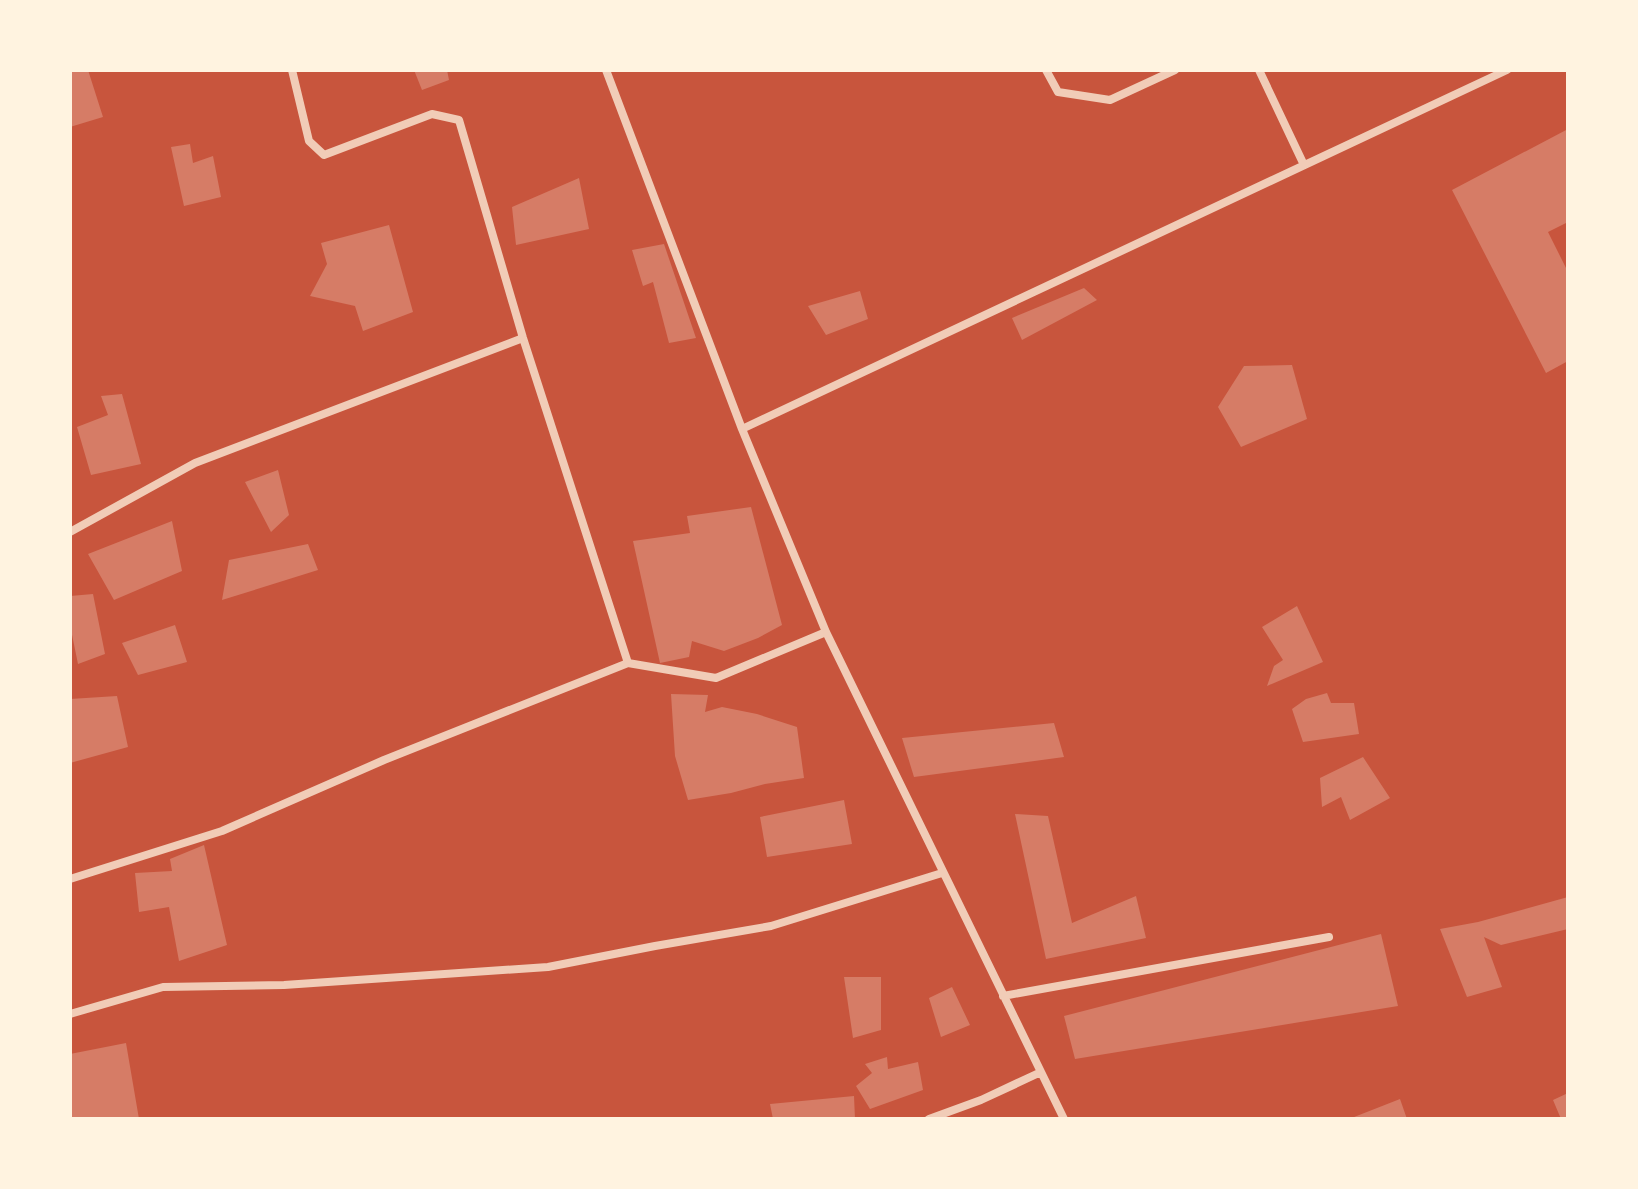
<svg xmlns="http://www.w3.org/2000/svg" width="1638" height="1189" font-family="Arial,sans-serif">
<rect width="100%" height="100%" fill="#c8553d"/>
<!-- building -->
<path fill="#d67c66" d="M 70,70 L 88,70 L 103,117 L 70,127 Z
M 414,70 L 447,70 L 449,80 L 422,90 Z
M 1568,129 L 1568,222 L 1548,232 L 1568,272 L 1568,361 L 1546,373 L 1452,190 Z
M 190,144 L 193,163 L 213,156 L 221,197 L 184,206 L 171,147 Z
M 579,178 L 589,229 L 516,245 L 512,207 Z
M 389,225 L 413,312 L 363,331 L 355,306 L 310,296 L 327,264 L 321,243 Z
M 664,244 L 696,338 L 669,343 L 653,282 L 643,286 L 632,250 Z
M 1084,288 L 1097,300 L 1022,340 L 1012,318 Z
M 860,291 L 868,319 L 826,335 L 808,306 Z
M 1292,365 L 1307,419 L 1241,447 L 1218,407 L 1244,366 Z
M 122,394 L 141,464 L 91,475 L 77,427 L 108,415 L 101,396 Z
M 278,470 L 289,515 L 271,532 L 245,482 Z
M 751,507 L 782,625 L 758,638 L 724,651 L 692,641 L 689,657 L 660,663 L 633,541 L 690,533 L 687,516 Z
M 172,521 L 182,571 L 114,600 L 88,554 Z
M 308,544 L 318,570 L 222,600 L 229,560 Z
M 93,594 L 105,654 L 78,664 L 70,625 L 70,596 Z
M 1297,606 L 1323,662 L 1267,686 L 1274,666 L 1283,660 L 1262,627 Z
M 175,625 L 187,662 L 138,675 L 122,643 Z
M 1327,693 L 1331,703 L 1354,703 L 1359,734 L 1303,742 L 1292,709 L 1306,699 Z
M 671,694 L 708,695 L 705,712 L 722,707 L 757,714 L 797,727 L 804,778 L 765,784 L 731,793 L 688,800 L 675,756 Z
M 117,696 L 128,747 L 70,763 L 70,699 Z
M 1054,723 L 1064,757 L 914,777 L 902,738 Z
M 1363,757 L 1390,798 L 1350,820 L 1341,797 L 1322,807 L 1320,778 Z
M 844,800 L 852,844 L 767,857 L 760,817 Z
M 1015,814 L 1048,816 L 1072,923 L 1136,896 L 1146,938 L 1046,959 Z
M 204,845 L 227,945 L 179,961 L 169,907 L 139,912 L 135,873 L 172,871 L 170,859 Z
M 1568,897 L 1568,929 L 1501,945 L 1484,937 L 1502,987 L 1467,997 L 1440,929 L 1478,922 Z
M 1381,934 L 1398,1006 L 1075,1059 L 1064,1016 Z
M 844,977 L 881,977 L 881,1030 L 853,1038 Z
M 952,987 L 970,1025 L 941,1037 L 929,998 Z
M 126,1043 L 139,1119 L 70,1119 L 70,1054 Z
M 887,1057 L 888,1069 L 918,1062 L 923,1090 L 870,1109 L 856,1086 L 872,1073 L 865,1064 Z
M 1568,1093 L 1568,1119 L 1561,1119 L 1553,1100 Z
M 854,1096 L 855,1119 L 773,1119 L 770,1104 Z
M 1400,1099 L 1407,1119 L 1349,1119 Z"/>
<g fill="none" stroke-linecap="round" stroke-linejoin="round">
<!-- minor -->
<path stroke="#f1ccb7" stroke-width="8" d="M 292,70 L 309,141 L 324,155 L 432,114 L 459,120 L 523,338 L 628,663
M 606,70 L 742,429 L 826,632 L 1064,1119
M 1046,70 L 1058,92 L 1110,100 L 1175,70
M 1259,70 L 1304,165
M 742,429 L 1507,70
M 70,532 L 195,463 L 523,338
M 70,879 L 222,831 L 384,760 L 628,663 L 716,678 L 826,632
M 1003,996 L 1329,937
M 70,1014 L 163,987 L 284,985 L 548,967 L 655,946 L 771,926 L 942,873
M 929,1119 L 981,1100 L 1041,1072"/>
</g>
<!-- border -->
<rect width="1638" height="1189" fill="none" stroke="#fff3e0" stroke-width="144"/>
</svg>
